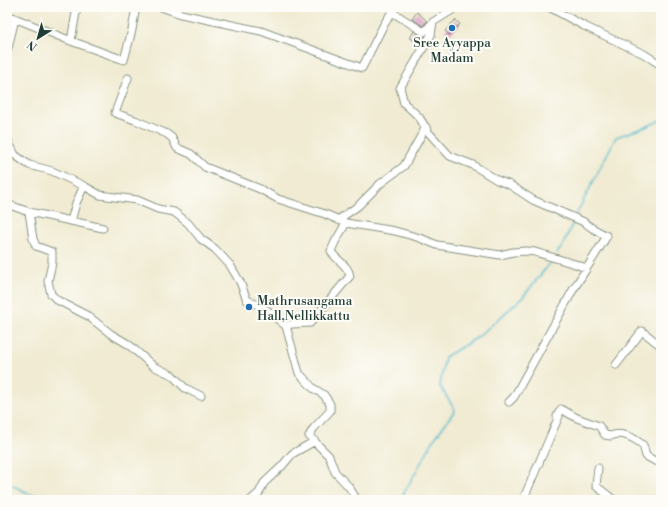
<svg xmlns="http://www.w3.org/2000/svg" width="668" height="507" font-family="'Libre Bodoni',serif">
<rect width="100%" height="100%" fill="#fdfcf7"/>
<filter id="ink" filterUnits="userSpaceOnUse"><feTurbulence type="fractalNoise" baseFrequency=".025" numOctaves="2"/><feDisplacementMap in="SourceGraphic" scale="8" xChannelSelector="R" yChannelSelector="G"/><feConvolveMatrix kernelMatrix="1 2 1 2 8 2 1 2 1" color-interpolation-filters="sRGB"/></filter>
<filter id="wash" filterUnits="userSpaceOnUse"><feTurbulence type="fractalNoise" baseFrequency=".012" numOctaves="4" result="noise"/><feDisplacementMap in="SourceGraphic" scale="16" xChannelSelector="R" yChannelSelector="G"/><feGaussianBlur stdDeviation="0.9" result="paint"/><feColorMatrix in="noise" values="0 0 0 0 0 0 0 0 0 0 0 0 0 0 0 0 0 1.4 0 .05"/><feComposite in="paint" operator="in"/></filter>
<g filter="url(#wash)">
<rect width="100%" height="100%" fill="#f0ebd2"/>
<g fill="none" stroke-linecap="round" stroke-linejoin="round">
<!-- stream -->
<path stroke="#51b9cf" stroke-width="1.5" d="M 577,213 L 616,137 L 646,127 L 661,120
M 557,253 L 562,247 L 573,223
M 7,483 L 43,500
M 400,500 L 435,438 L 455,410 L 440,386 L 445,357 L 478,337 L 522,298 L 551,262"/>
</g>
<g id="blocks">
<!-- building -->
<path fill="#db9bc2" d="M 417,12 L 427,21 L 423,26 L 412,19 Z
M 455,20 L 460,24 L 449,35 L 445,31 Z
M 414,31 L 419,36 L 416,41 L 410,38 Z"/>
</g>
</g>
<g filter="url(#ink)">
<use href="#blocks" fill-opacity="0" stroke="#889483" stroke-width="1"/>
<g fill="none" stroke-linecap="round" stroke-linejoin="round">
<!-- minor casing -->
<g stroke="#889483" stroke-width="9">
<path id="minor" d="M 161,7 L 181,14 L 261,31 L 362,68 L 383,26 L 392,12 L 424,32 L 433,22 L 457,7
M 549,7 L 584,26 L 644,54 L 661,65
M 7,15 L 71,41 L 124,60 L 132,30 L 136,7
M 433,22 L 431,35 L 400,88 L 404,103 L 419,117 L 429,133 L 450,156 L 473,165 L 497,180 L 510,185 L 533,200 L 584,222 L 592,228 L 607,236 L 573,290 L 514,397 L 509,402
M 71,41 L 77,7
M 7,52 L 15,19
M 128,78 L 115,113 L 135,120 L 167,134 L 172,138 L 177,148 L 191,154 L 205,167 L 260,189 L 278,199 L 325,214 L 346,223 L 395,231 L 420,238 L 437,245 L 500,255 L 513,252 L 526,251 L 535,252 L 575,264 L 586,268
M 7,139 L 15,155 L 29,165 L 52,171 L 84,186 L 100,195 L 137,200 L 158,209 L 174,212 L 188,223 L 201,239 L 215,249 L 230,265 L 240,282 L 247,300 L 264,308 L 286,326 L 299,373 L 313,388 L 324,395 L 330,404 L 330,411 L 314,428 L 309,436 L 329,456 L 335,472 L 349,487 L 357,500
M 7,204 L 29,212 L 71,221 L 76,203 L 84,186
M 29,212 L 33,239 L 36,246 L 52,252 L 52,263 L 48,281 L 51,294 L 57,300 L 88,316 L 111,334 L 128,344 L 153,366 L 172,375 L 185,388 L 201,396
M 338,220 L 358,206 L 381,183 L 404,166 L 426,127
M 71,221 L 103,228
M 286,326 L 292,324 L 310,323 L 350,276 C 348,264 336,261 331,251 L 335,242 L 346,223
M 616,365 L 642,331 L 661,346
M 598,468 L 596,486 L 614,500
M 251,500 L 259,493 L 264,483 L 282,466 L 292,454 L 315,441
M 523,500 L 559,416 L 557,416 L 561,409 L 577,418 L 599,426 L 605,435 L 611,436 C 622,431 634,438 643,445 L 646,456 L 655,461 L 661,462
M 660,500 L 661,500"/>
</g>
<!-- minor -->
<use href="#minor" stroke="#fff" stroke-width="7"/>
</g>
</g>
<!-- markers -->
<g fill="#1f6fb2" stroke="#fdfcf7" stroke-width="1.5">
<circle cx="452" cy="28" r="4"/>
<circle cx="249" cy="307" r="4"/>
</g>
<g text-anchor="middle" stroke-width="4" stroke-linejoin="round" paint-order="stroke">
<!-- poi labels -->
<g font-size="13" fill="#1f3d34" stroke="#fdfcf7">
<text x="452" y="47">Sree Ayyappa<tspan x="452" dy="15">Madam</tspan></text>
<text x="257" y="305" text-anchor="start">Mathrusangama<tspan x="257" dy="15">Hall,Nellikkattu</tspan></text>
</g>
</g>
<!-- margin -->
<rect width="668" height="507" fill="none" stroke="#fdfcf7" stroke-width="24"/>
<!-- north arrow -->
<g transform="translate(38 38) rotate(217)" stroke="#fdfcf7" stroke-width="3" paint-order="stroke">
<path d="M0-3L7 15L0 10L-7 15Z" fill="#1f3d34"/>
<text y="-6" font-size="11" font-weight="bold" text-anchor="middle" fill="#1f3d34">N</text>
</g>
</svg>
